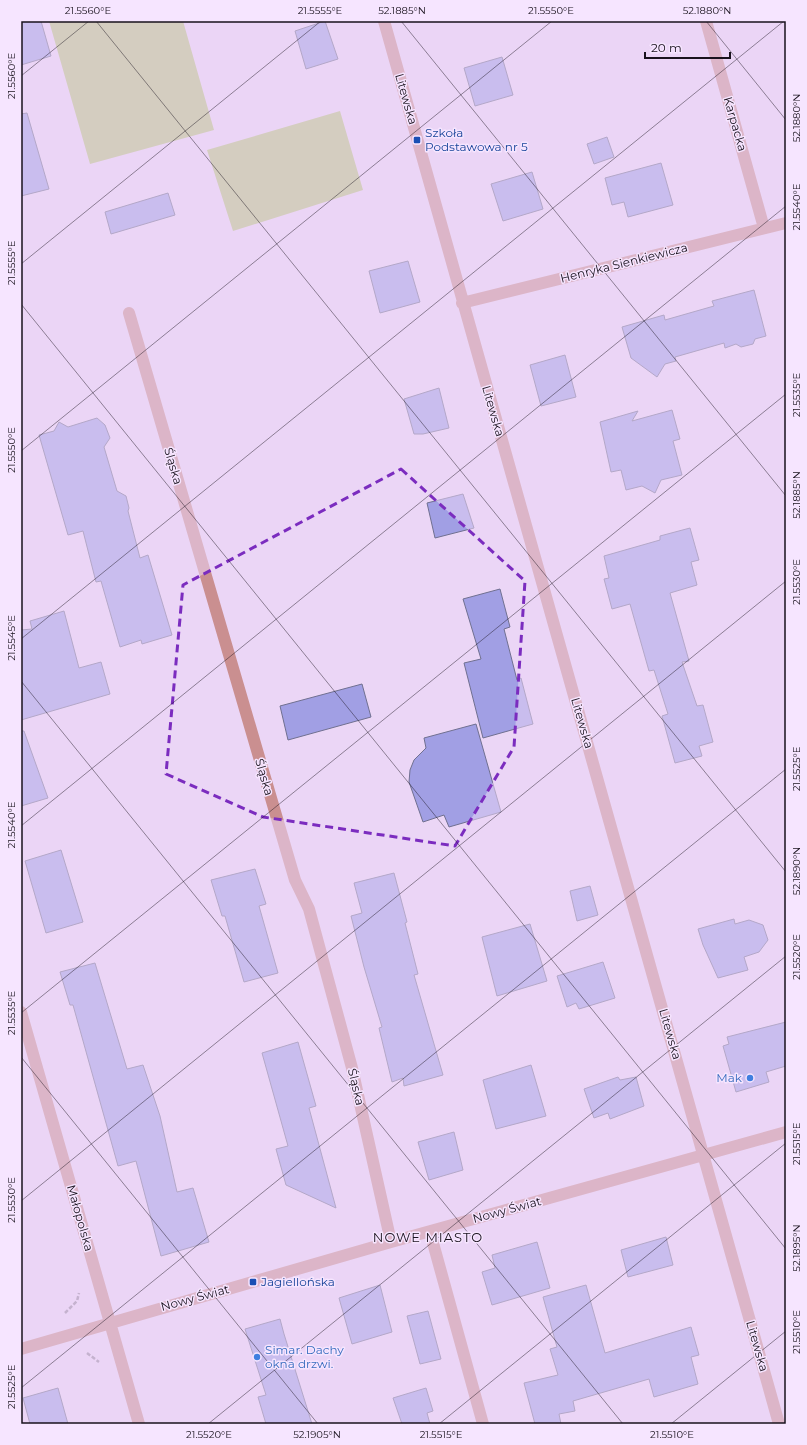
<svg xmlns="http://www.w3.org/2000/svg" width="807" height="1445" font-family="Montserrat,sans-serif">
<rect width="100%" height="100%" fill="#ebd6f6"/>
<!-- green -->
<path fill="#b9c37f" d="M 49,21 L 183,21 L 214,130 L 90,164 Z
M 340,111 L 363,190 L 233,231 L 207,150 Z"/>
<!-- building -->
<path fill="#a19fe4" stroke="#707090" d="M 21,21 L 41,21 L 51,56 L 21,65 Z
M 325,21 L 338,59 L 306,69 L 295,31 Z
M 502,57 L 513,95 L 475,106 L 464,68 Z
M 27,113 L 49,189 L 21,196 L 21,114 Z
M 607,137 L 614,157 L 594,164 L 587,144 Z
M 661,163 L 673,205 L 628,217 L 624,202 L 612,205 L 605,178 Z
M 532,172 L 543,209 L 503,221 L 491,184 Z
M 168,193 L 175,215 L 111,234 L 105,212 Z
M 408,261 L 420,302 L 380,313 L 369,271 Z
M 754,290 L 766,336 L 755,339 L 753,344 L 741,347 L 736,344 L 725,348 L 724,343 L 675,357 L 676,361 L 665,364 L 657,377 L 631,358 L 622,327 L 664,315 L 665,320 L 714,306 L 712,301 Z
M 565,355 L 576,397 L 541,406 L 530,365 Z
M 439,388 L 449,428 L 423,434 L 414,434 L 404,399 Z
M 672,410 L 680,439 L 673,441 L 682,475 L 661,480 L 655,493 L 642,486 L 626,490 L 621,470 L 611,472 L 600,422 L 638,411 L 632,421 Z
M 97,418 L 105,425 L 110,438 L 104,447 L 117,491 L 126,496 L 129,508 L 128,511 L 140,558 L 148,555 L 172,635 L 142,644 L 141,640 L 120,647 L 101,581 L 96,582 L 83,531 L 68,535 L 39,435 L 54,431 L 59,422 L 68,427 Z
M 463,494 L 474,528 L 435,538 L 427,503 Z
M 690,528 L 699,560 L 691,562 L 697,585 L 670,593 L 689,661 L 682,662 L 697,706 L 703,705 L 713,742 L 699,746 L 702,756 L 675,763 L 662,716 L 668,714 L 654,670 L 649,671 L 630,604 L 612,609 L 604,579 L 609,578 L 604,556 L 660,540 L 660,536 Z
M 500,589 L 510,627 L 504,629 L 517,680 L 521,678 L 533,724 L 483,738 L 464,663 L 481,659 L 463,599 Z
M 64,611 L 79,668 L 101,662 L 110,694 L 21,720 L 21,630 L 32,629 L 30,621 Z
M 362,684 L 371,717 L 288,740 L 280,706 Z
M 476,724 L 501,812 L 449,827 L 444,815 L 423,822 L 409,782 L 410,770 L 414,760 L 426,748 L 424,738 Z
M 21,731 L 24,731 L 48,798 L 21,806 Z
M 61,850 L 83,922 L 46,933 L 25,861 Z
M 255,869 L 266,904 L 259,906 L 278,973 L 244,982 L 225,916 L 222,916 L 211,880 Z
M 394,873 L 407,922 L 405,923 L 418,974 L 414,975 L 443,1075 L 404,1086 L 403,1078 L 392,1082 L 379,1028 L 382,1027 L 364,967 L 351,916 L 362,913 L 354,883 Z
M 590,886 L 598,915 L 577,921 L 570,891 Z
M 734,919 L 735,924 L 749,920 L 763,925 L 768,940 L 759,952 L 744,957 L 748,970 L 718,978 L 703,945 L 698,929 Z
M 530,924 L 547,981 L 497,996 L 482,937 Z
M 603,962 L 615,998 L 579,1009 L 576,1003 L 567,1007 L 557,976 Z
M 95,963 L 127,1069 L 143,1065 L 160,1116 L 177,1192 L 193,1188 L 209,1242 L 161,1256 L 136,1161 L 118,1166 L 73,1005 L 70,1005 L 60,972 Z
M 786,1022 L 786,1066 L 766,1072 L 769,1082 L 736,1092 L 723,1046 L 729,1044 L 727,1037 Z
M 298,1042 L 316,1106 L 309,1108 L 336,1208 L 286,1185 L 276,1149 L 288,1146 L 262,1053 Z
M 531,1065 L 546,1116 L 496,1129 L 483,1080 Z
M 618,1077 L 620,1080 L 636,1077 L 644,1106 L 610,1119 L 608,1113 L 594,1118 L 584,1089 Z
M 454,1132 L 463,1170 L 429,1180 L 418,1142 Z
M 666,1237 L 673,1265 L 628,1277 L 621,1250 Z
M 537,1242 L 550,1288 L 492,1305 L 482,1272 L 495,1268 L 492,1255 Z
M 380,1285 L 392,1332 L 352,1344 L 339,1298 Z
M 586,1285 L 605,1353 L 691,1327 L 699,1355 L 691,1357 L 698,1384 L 654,1397 L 649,1379 L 573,1401 L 575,1411 L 559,1414 L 561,1424 L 535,1424 L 524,1383 L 558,1375 L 550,1349 L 557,1347 L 543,1297 Z
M 428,1311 L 441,1359 L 420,1364 L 407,1316 Z
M 280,1319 L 284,1334 L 312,1424 L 266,1424 L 258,1397 L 266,1395 L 245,1329 Z
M 58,1388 L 68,1424 L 30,1424 L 23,1398 Z
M 426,1388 L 433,1411 L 427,1413 L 430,1424 L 402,1424 L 393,1398 Z"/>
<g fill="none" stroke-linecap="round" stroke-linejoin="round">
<!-- path -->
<path stroke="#97889f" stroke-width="2.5" stroke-dasharray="4 2" stroke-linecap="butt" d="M 65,1313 L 77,1301 L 79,1293
M 87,1353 L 99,1362"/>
<!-- street -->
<path stroke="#ca8f90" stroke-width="12" d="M 384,21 L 779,1424
M 706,21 L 764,228
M 462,303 L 786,223
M 129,313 L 295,880 L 309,909 L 352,1068 L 391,1242
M 21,1012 L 139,1424
M 430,1232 L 483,1424
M 21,1349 L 391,1242 L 786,1132"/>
</g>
<!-- marked area -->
<path d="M0 0H807V1445H0ZM 401,469 L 525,581 L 514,747 L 455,846 L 263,817 L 166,774 L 183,585 Z" fill="#ebd6f6" fill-opacity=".55" fill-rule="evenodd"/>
<path fill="none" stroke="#7b2cbf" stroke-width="3" stroke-dasharray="8 5" stroke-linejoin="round" d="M 401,469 L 525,581 L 514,747 L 455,846 L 263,817 L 166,774 L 183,585 Z"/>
<!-- ticks -->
<path fill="none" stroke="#19121d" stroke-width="1" stroke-opacity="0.45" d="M 96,21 L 786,872M 401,21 L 786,496M 706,21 L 786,120M 21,76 L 89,21M 21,264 L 321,21M 21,304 L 786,1249M 21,451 L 552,21M 21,639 L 784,21M 21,681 L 623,1424M 21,826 L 786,206M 21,1013 L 786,394M 21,1057 L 318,1424M 21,1201 L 786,581M 21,1388 L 786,769M 208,1424 L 786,956M 439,1424 L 786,1143M 671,1424 L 786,1331"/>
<!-- markers -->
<g fill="#1a4fb4" stroke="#f6e5ff" stroke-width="1.5">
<rect x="413" y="136" width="8" height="8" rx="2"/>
<rect x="249" y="1278" width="8" height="8" rx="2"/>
</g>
<g fill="#3f7fe0" stroke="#f6e5ff" stroke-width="1.5">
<circle cx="750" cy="1078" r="4"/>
<circle cx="257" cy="1357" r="4"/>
</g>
<g text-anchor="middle" stroke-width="3" stroke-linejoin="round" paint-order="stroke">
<!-- street labels -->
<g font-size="12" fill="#19121d" stroke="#f6e5ff">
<text transform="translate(406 99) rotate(74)" y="4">Litewska</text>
<text transform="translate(735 124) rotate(74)" y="4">Karpacka</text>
<text transform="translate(624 263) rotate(-14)" y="4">Henryka Sienkiewicza</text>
<text transform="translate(493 411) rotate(74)" y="4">Litewska</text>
<text transform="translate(173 466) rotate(74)" y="4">Śląska</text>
<text transform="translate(582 723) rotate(74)" y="4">Litewska</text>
<text transform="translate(264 777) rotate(74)" y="4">Śląska</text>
<text transform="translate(670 1034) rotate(74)" y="4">Litewska</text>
<text transform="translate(356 1087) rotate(77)" y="4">Śląska</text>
<text transform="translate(507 1210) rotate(-15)" y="4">Nowy Świat</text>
<text transform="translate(80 1218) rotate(74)" y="4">Małopolska</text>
<text transform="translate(195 1298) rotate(-15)" y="4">Nowy Świat</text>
<text transform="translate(757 1346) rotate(74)" y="4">Litewska</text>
</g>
<!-- transit labels -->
<g font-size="12" fill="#164399" stroke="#f6e5ff" text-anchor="start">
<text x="425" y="137">Szkoła<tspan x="425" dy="14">Podstawowa nr 5</tspan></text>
<text x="261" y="1286">Jagiellońska</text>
</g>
<!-- shop labels -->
<g font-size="12" fill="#366cbe" stroke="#f6e5ff" text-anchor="end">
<text x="742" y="1082">Mak</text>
<text x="265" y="1354" text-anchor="start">Simar. Dachy<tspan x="265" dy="14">okna drzwi.</tspan></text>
</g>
<!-- neighbourhood labels -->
<g font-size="13" letter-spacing="1" fill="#19121d" stroke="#f6e5ff">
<text x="428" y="1242">NOWE MIASTO</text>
</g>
</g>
<!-- border -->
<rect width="807" height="1445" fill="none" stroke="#f6e5ff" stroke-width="44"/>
<!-- scale -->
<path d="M645 52v6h85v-6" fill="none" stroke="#19121d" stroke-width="2"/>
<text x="651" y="52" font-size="12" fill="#19121d" stroke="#f6e5ff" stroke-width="3" paint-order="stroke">20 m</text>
<rect x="22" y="22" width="763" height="1401" fill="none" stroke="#19121d" stroke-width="1.5"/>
<g font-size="10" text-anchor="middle" fill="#19121d">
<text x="88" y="14">21.5560°E</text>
<text x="320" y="14">21.5555°E</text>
<text x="402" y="14">52.1885°N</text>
<text x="551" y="14">21.5550°E</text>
<text x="707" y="14">52.1880°N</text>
<text transform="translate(11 76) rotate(-90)" y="4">21.5560°E</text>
<text transform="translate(796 118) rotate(-90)" y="4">52.1880°N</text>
<text transform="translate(796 207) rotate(-90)" y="4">21.5540°E</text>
<text transform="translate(11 263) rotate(-90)" y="4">21.5555°E</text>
<text transform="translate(796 395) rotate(-90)" y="4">21.5535°E</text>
<text transform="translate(11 450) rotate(-90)" y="4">21.5550°E</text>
<text transform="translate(796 495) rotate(-90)" y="4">52.1885°N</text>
<text transform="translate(796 582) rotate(-90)" y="4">21.5530°E</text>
<text transform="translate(11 638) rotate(-90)" y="4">21.5545°E</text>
<text transform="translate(796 769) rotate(-90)" y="4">21.5525°E</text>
<text transform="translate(11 825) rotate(-90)" y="4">21.5540°E</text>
<text transform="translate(796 871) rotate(-90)" y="4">52.1890°N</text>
<text transform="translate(796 957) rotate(-90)" y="4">21.5520°E</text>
<text transform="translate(11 1013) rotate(-90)" y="4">21.5535°E</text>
<text transform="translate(796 1144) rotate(-90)" y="4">21.5515°E</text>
<text transform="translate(11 1200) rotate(-90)" y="4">21.5530°E</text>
<text transform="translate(796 1248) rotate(-90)" y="4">52.1895°N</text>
<text transform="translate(796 1332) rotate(-90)" y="4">21.5510°E</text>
<text transform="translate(11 1387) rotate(-90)" y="4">21.5525°E</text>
<text x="209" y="1438">21.5520°E</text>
<text x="317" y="1438">52.1905°N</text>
<text x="441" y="1438">21.5515°E</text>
<text x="672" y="1438">21.5510°E</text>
</g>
</svg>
